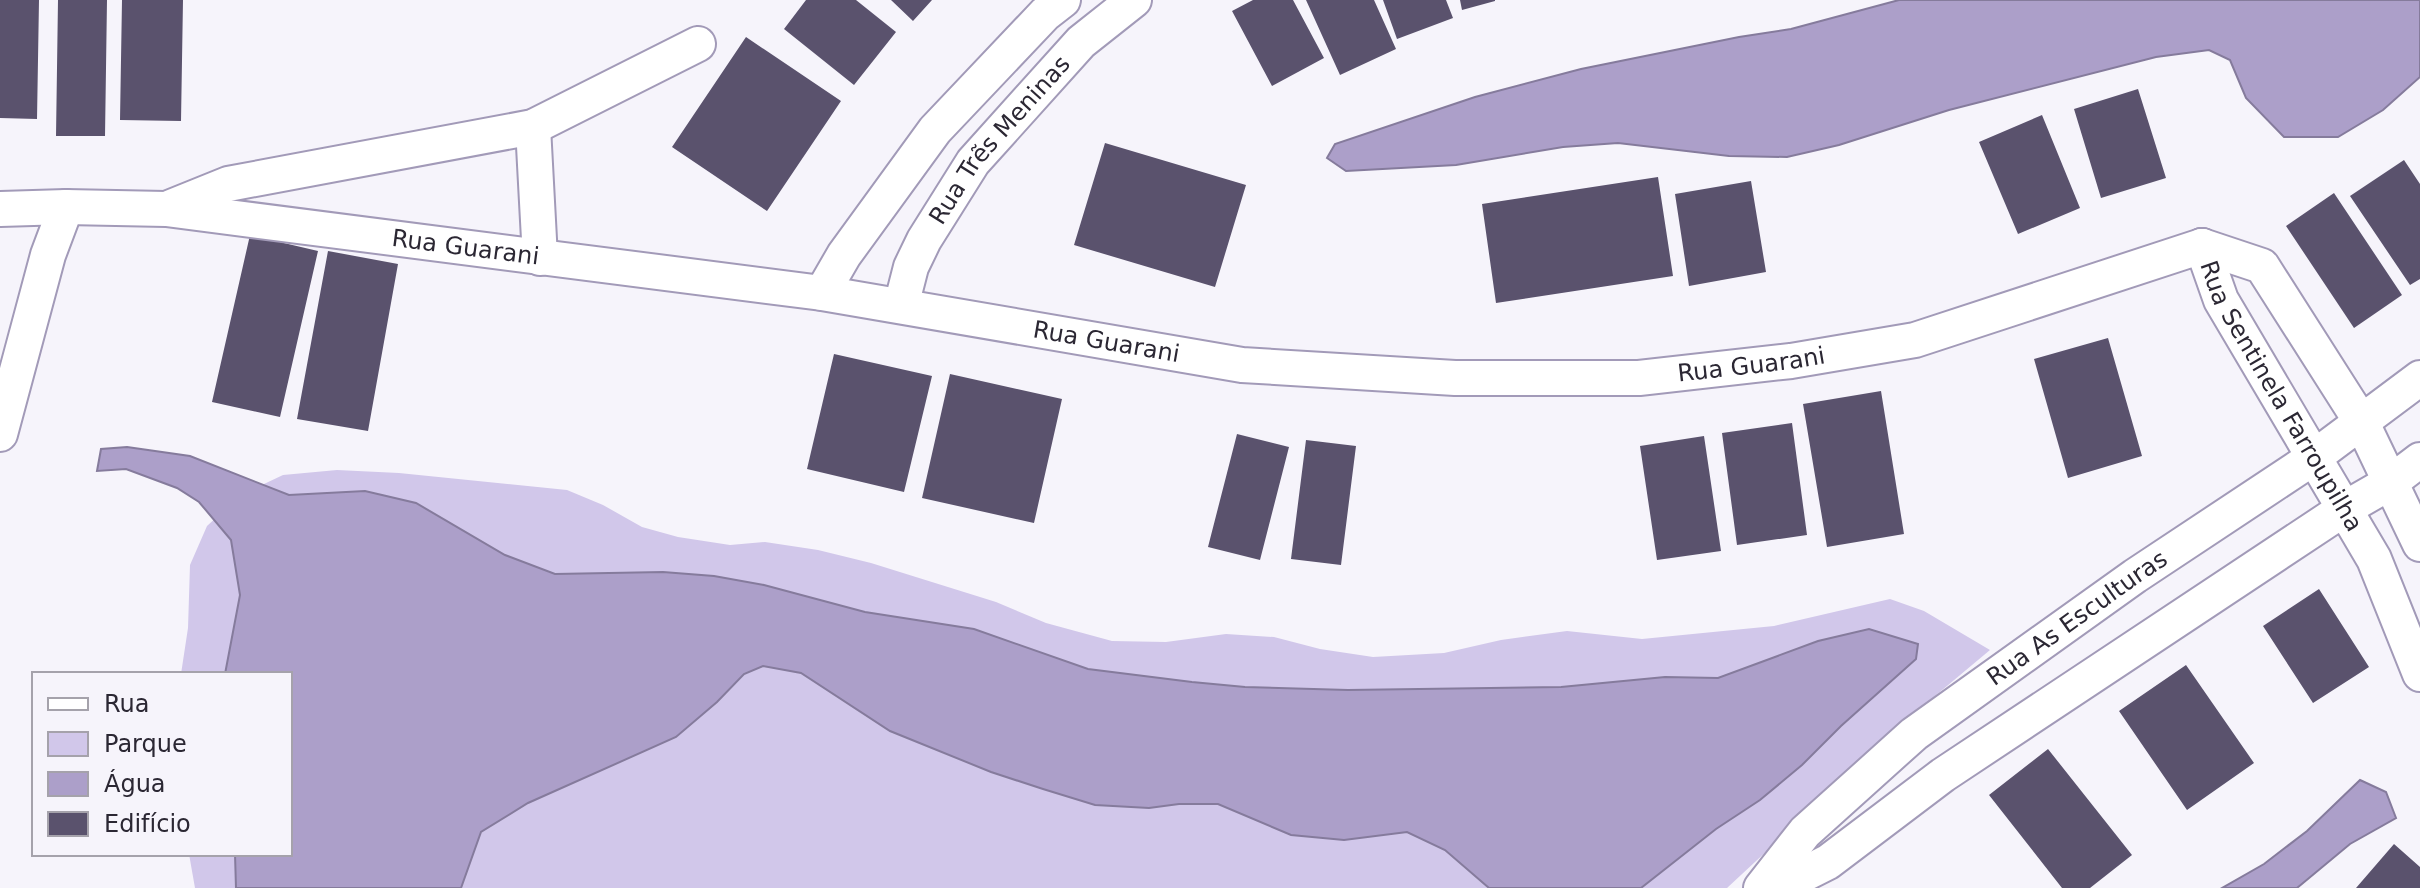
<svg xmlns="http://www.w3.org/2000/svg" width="2420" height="888" font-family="'DejaVu Sans',sans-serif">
<rect width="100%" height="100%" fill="#f6f4fb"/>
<!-- green -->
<path fill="#d1c7ea" d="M 337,470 L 399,473 L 567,490 L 603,505 L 642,527 L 678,537 L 730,545 L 765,542 L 818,550 L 871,563 L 996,602 L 1046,623 L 1112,641 L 1166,642 L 1226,634 L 1274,637 L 1320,649 L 1373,657 L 1444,653 L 1501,640 L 1567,631 L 1642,639 L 1774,626 L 1890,599 L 1924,611 L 1990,650 L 1923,706 L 1727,888 L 195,888 L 189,854 L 290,854 L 290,674 L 181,674 L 188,628 L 190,565 L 207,526 L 241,495 L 283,475 Z"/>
<!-- water -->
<path fill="#ac9fc9" stroke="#857b9c" stroke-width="2" d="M 1899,0 L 2420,0 L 2420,77 L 2383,110 L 2338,137 L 2284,137 L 2246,98 L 2230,60 L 2209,50 L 2156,57 L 1949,110 L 1839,145 L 1787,157 L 1729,156 L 1618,143 L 1563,147 L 1456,165 L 1346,171 L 1327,158 L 1335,144 L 1475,97 L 1581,69 L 1739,37 L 1791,29 Z
M 127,447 L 190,456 L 289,495 L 365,491 L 416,503 L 505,555 L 555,574 L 663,572 L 714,576 L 764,585 L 865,612 L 974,629 L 1088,669 L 1192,682 L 1245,687 L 1348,690 L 1561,687 L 1665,677 L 1718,678 L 1818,641 L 1869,629 L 1918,644 L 1916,659 L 1841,726 L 1802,765 L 1760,800 L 1716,829 L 1641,888 L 1489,888 L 1445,850 L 1407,832 L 1344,840 L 1291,835 L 1218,804 L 1179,804 L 1149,808 L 1095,805 L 1043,789 L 991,772 L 890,731 L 801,673 L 763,666 L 744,674 L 717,702 L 676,737 L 528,803 L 481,832 L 461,888 L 236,888 L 235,854 L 290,854 L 290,674 L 225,674 L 240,595 L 231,540 L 199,502 L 177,488 L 126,469 L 97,471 L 101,449 Z
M 2360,780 L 2386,792 L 2396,818 L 2350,844 L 2297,888 L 2222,888 L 2264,864 L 2307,831 Z"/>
<!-- building -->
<path fill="#5a526d" d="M 0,0 L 39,0 L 37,119 L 0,118 Z
M 58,0 L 107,0 L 105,136 L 56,136 Z
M 122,0 L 183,0 L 181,121 L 120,120 Z
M 806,0 L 856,0 L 896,32 L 854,85 L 784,29 Z
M 891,0 L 932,0 L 913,21 Z
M 1253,0 L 1293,0 L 1324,58 L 1272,86 L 1232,11 Z
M 1306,0 L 1374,0 L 1396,49 L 1340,75 Z
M 1383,0 L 1446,0 L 1453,18 L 1397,39 Z
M 1460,0 L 1495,0 L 1495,1 L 1462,10 Z
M 746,37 L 841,101 L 767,211 L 672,147 Z
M 2138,89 L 2166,178 L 2101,198 L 2074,109 Z
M 2042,115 L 2080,208 L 2018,234 L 1979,142 Z
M 1105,143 L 1246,185 L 1215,287 L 1074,245 Z
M 2404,160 L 2420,184 L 2420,279 L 2410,285 L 2350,196 Z
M 1658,177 L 1673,276 L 1496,303 L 1482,204 Z
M 1751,181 L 1766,272 L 1689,286 L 1675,194 Z
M 2334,193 L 2402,295 L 2354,328 L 2286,226 Z
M 250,235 L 318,251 L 280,417 L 212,402 Z
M 328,251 L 398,264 L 368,431 L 297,419 Z
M 2108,338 L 2142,456 L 2068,478 L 2034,359 Z
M 834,354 L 932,376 L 904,492 L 807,469 Z
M 950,374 L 1062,399 L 1034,523 L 922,498 Z
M 1881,391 L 1904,534 L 1827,547 L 1803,404 Z
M 1792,423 L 1807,535 L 1737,545 L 1722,433 Z
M 1237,434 L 1289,447 L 1260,560 L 1208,547 Z
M 1704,436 L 1721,551 L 1657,560 L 1640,446 Z
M 1306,440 L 1356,446 L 1341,565 L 1291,559 Z
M 2319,589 L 2369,667 L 2313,703 L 2263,626 Z
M 2186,665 L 2254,763 L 2187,810 L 2119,711 Z
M 2048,749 L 2132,855 L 2090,888 L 2062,888 L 1989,795 Z
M 2394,844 L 2420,867 L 2420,888 L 2356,888 Z"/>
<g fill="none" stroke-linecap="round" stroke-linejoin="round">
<!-- street casing -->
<g stroke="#a29ab8" stroke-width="38">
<g id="street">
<path d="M 533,127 L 540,258"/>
<path d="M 171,207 L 228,184 L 533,127 L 698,44"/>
<path id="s1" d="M 0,209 L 66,207 L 166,209 L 822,293 L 1242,365 L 1455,378 L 1639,378 L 1791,361 L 1915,340 L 2202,246"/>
<path id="s2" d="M 2202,246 L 2221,300 L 2374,559 L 2420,674"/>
<path d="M 2202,246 L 2262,266 L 2362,423 L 2420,544"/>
<path d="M 822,293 L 844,255 L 935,130 L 1045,14 L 1063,0"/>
<path id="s3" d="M 901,306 L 911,267 L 924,240 L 973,162 L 1081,42 L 1134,0"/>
<path d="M 0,434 L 48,255 L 66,207"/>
<path id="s4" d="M 1761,888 L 1805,832 L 1914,734 L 2135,576 L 2313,458 L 2420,378"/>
<path d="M 1777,888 L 1828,862 L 1943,775 L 2344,509 L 2391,482 L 2420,460"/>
</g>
</g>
<!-- street -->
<use href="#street" stroke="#fff" stroke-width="34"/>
</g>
<g text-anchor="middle" stroke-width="8" stroke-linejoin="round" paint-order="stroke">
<!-- street labels -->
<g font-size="24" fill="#2b2733" stroke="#f6f4fb">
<text dy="8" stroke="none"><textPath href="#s3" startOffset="196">Rua Trẽs Meninas</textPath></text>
<text dy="8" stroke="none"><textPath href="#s1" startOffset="468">Rua Guarani</textPath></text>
<text dy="8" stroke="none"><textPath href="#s1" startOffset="1116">Rua Guarani</textPath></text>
<text dy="8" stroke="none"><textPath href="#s1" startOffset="1764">Rua Guarani</textPath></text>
<text dy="8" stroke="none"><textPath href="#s2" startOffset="170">Rua Sentinela Farroupilha</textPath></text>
<text dy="8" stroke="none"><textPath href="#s4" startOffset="418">Rua As Esculturas</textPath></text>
</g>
</g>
<!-- legend -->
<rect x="32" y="672" width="260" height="184" fill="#f6f4fb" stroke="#a5a2ab" stroke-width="2"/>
<rect x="48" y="698" width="40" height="12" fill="#ffffff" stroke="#a5a2ab" stroke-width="2"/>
<text x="104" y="712" font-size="24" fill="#2b2733">Rua</text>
<rect x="48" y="732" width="40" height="24" fill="#d1c7ea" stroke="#a5a2ab" stroke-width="2"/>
<text x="104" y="752" font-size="24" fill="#2b2733">Parque</text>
<rect x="48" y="772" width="40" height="24" fill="#ac9fc9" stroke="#a5a2ab" stroke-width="2"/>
<text x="104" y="792" font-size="24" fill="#2b2733">Água</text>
<rect x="48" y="812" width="40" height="24" fill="#5a526d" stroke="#a5a2ab" stroke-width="2"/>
<text x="104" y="832" font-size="24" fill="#2b2733">Edifício</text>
</svg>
